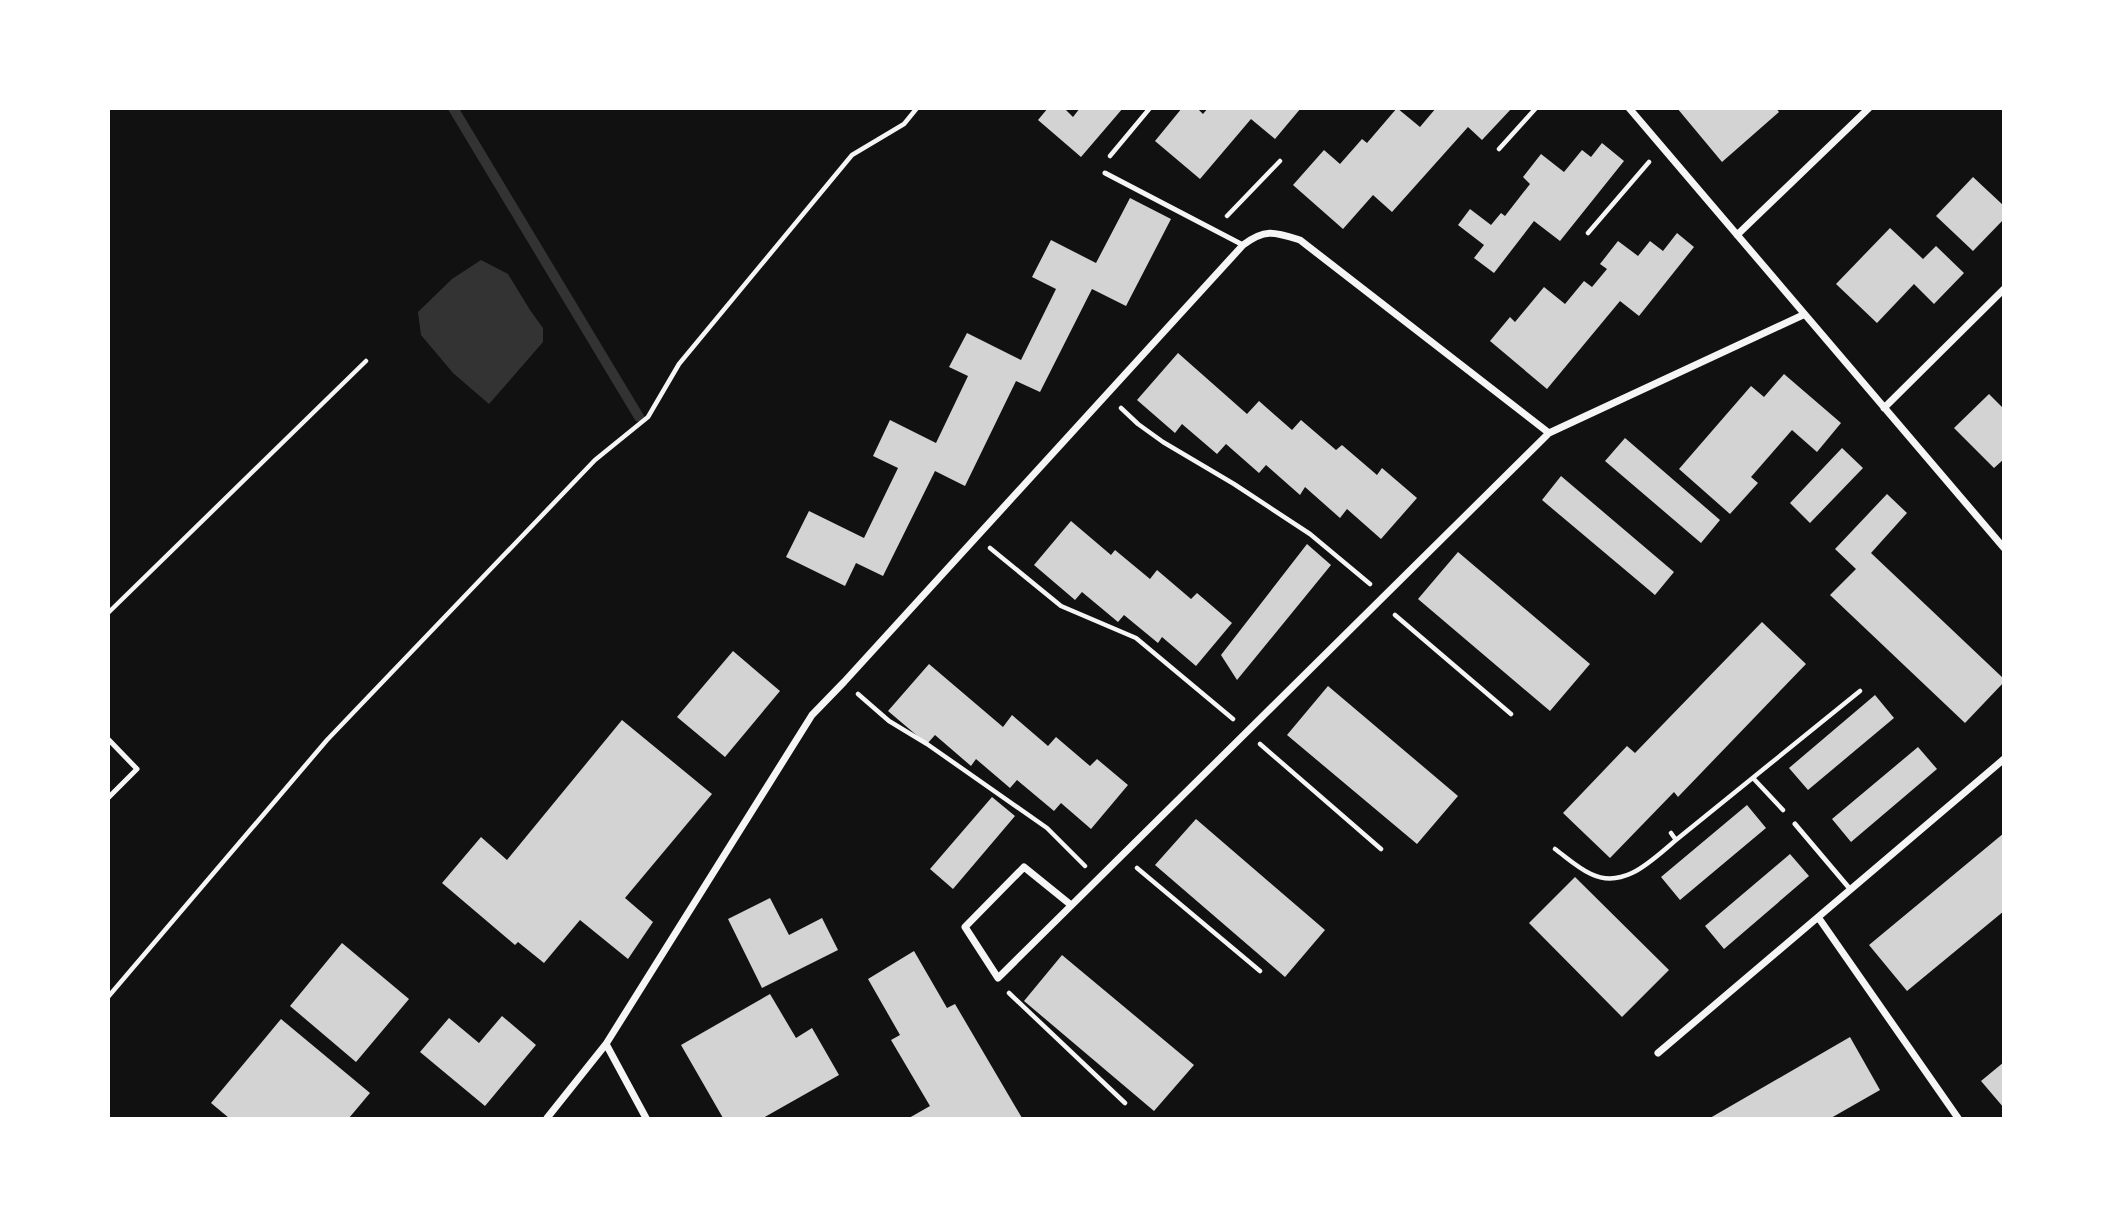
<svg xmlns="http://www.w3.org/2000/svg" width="2112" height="1227" font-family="'Roboto Serif',serif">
<rect width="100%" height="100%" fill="#111"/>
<!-- water -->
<path fill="#333" d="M 481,260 L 508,274 L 530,310 L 543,328 L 543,342 L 489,404 L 453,373 L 421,335 L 418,312 L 452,279 Z"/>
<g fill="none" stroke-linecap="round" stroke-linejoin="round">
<!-- stream -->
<path stroke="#333" stroke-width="10" d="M 453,108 L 639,417"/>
</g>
<!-- building -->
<path fill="#d3d3d3" d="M 1048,108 L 1064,108 L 1073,117 L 1080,108 L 1123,108 L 1081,157 L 1038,120 Z
M 1182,108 L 1197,108 L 1203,114 L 1208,108 L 1301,108 L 1275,139 L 1251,119 L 1200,179 L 1155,141 Z
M 1397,108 L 1420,127 L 1436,108 L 1512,108 L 1482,140 L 1468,127 L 1392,212 L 1373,195 L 1343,229 L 1293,185 L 1324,150 L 1340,164 L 1362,139 L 1367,143 Z
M 1677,108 L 1776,108 L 1779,112 L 1722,162 Z
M 1602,143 L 1624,161 L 1560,241 L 1534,221 L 1494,273 L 1474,258 L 1484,245 L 1458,225 L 1470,209 L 1491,225 L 1501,213 L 1505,216 L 1530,184 L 1523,177 L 1541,154 L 1564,172 L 1582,150 L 1591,157 Z
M 1973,177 L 2004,206 L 2004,219 L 1973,251 L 1936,216 Z
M 1130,198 L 1171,219 L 1126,306 L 1092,289 L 1040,392 L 1016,381 L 965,486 L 935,471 L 883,576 L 856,563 L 845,586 L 786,557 L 809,511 L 864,538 L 898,468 L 873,456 L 890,420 L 936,443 L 968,376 L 949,367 L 967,333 L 1021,360 L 1056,289 L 1032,277 L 1051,240 L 1096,263 Z
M 1890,228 L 1923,259 L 1936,246 L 1964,273 L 1934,304 L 1914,284 L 1877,323 L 1836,284 Z
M 1677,233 L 1694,247 L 1639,316 L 1620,301 L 1547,389 L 1490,341 L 1510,317 L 1515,322 L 1544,287 L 1565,304 L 1584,281 L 1592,287 L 1607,269 L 1600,264 L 1618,241 L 1638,256 L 1650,241 L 1663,251 Z
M 1178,353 L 1247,414 L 1259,401 L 1292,430 L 1301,420 L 1336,450 L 1342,445 L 1377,475 L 1382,468 L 1417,498 L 1381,539 L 1347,509 L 1340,518 L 1305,487 L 1300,495 L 1266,465 L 1259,473 L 1226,444 L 1217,454 L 1182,424 L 1175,433 L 1137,400 Z
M 1784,374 L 1841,423 L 1817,452 L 1792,430 L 1751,477 L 1758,483 L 1730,514 L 1679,469 L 1751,386 L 1764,397 Z
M 1989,394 L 2004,409 L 2004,459 L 1994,468 L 1954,428 Z
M 1625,438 L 1720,520 L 1701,543 L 1605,461 Z
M 1842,448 L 1863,468 L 1810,523 L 1790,503 Z
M 1561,476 L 1674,572 L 1655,595 L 1542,500 Z
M 1887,494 L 1907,513 L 1871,553 L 2004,679 L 2004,682 L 1965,723 L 1830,595 L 1856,569 L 1835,549 Z
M 1071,521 L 1111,555 L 1115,550 L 1150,579 L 1157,570 L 1191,599 L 1197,593 L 1232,623 L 1196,666 L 1162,637 L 1158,643 L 1124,615 L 1118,622 L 1082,592 L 1075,600 L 1034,565 Z
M 1307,544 L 1331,565 L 1237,680 L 1221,655 Z
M 1458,552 L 1590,664 L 1550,711 L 1418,599 Z
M 1762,622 L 1806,664 L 1678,797 L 1674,792 L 1610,858 L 1563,813 L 1627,746 L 1635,753 Z
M 733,651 L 780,691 L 725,757 L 677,717 Z
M 929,664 L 1003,727 L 1012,715 L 1048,746 L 1056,737 L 1090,766 L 1097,759 L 1128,785 L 1091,829 L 1061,803 L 1054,811 L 1017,780 L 1010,788 L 976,759 L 971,766 L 935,735 L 927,744 L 888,711 Z
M 1328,686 L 1458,796 L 1417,844 L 1287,735 Z
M 1875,695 L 1894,718 L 1808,790 L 1789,768 Z
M 622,720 L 712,794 L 625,898 L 653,922 L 628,959 L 580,920 L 544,963 L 518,942 L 515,945 L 442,883 L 481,837 L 507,860 Z
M 1918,747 L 1937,769 L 1851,842 L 1832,819 Z
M 992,797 L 1015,816 L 953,889 L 930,869 Z
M 1747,805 L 1766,828 L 1680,900 L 1661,877 Z
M 1196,819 L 1325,930 L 1285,977 L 1155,865 Z
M 2004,833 L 2004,911 L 1907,991 L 1869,945 Z
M 1790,854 L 1809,876 L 1724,949 L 1705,926 Z
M 1575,877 L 1669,970 L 1622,1017 L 1529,923 Z
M 770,898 L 789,935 L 822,918 L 838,950 L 762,988 L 728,919 Z
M 342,943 L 409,999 L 356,1062 L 290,1006 Z
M 914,951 L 947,1008 L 955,1004 L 1022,1118 L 909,1118 L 930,1106 L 891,1040 L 900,1035 L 868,979 Z
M 1062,955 L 1194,1065 L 1154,1111 L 1024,1001 Z
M 770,994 L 796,1038 L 812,1028 L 839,1075 L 763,1118 L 723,1118 L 681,1045 Z
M 502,1016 L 536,1045 L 485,1106 L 420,1052 L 449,1018 L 479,1043 Z
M 281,1019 L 370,1093 L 349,1118 L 229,1118 L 211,1103 Z
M 1850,1037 L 1880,1090 L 1831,1118 L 1710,1118 Z
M 2004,1062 L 2004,1108 L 1981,1081 Z"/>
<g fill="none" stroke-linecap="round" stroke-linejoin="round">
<!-- path -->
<path stroke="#f5f5f5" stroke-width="4.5" d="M 1499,149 L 1536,108
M 1110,156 L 1150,108
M 1227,216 L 1280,161
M 1588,233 L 1649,162
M 1121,408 L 1138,424 L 1163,442 L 1234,484 L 1310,534 L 1370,584
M 990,548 L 1061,606 L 1136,638 L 1233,719
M 108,613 L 366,361
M 1395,615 L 1511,714
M 858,694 L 889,721 L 927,744 L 1047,828 L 1085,866
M 1260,744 L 1381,849
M 1753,778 L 1783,810
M 1671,833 L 1676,840 L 1860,691
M 1555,849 C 1566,857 1578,868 1591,874 C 1624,890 1652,860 1676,840
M 1137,868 L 1260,971
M 1009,993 L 1125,1103
M 108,997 L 327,740 L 595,460 L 648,417 L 679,364 L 852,155 L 904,124 L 917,108"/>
<!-- service -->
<path stroke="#f5f5f5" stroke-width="5" d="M 1105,173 L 1243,245
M 108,739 L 137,769 L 108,798
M 1795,824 L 1850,889"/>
<!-- minor -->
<path stroke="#f5f5f5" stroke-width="7" d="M 1629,108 L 2004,548
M 1737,235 L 1869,108
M 1884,408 L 2004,289
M 1071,905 L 1024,867 L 965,927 L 998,978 L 1549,433 L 1803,315
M 1818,917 L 1958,1118
M 606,1044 L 646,1118
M 1658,1053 L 2004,759
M 547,1118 L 606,1044 L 812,715 L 844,682 L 1243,245 C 1265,228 1275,232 1300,240 L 1549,433"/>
</g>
<!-- border -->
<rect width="2112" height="1227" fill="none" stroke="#ffffff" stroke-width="220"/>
</svg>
